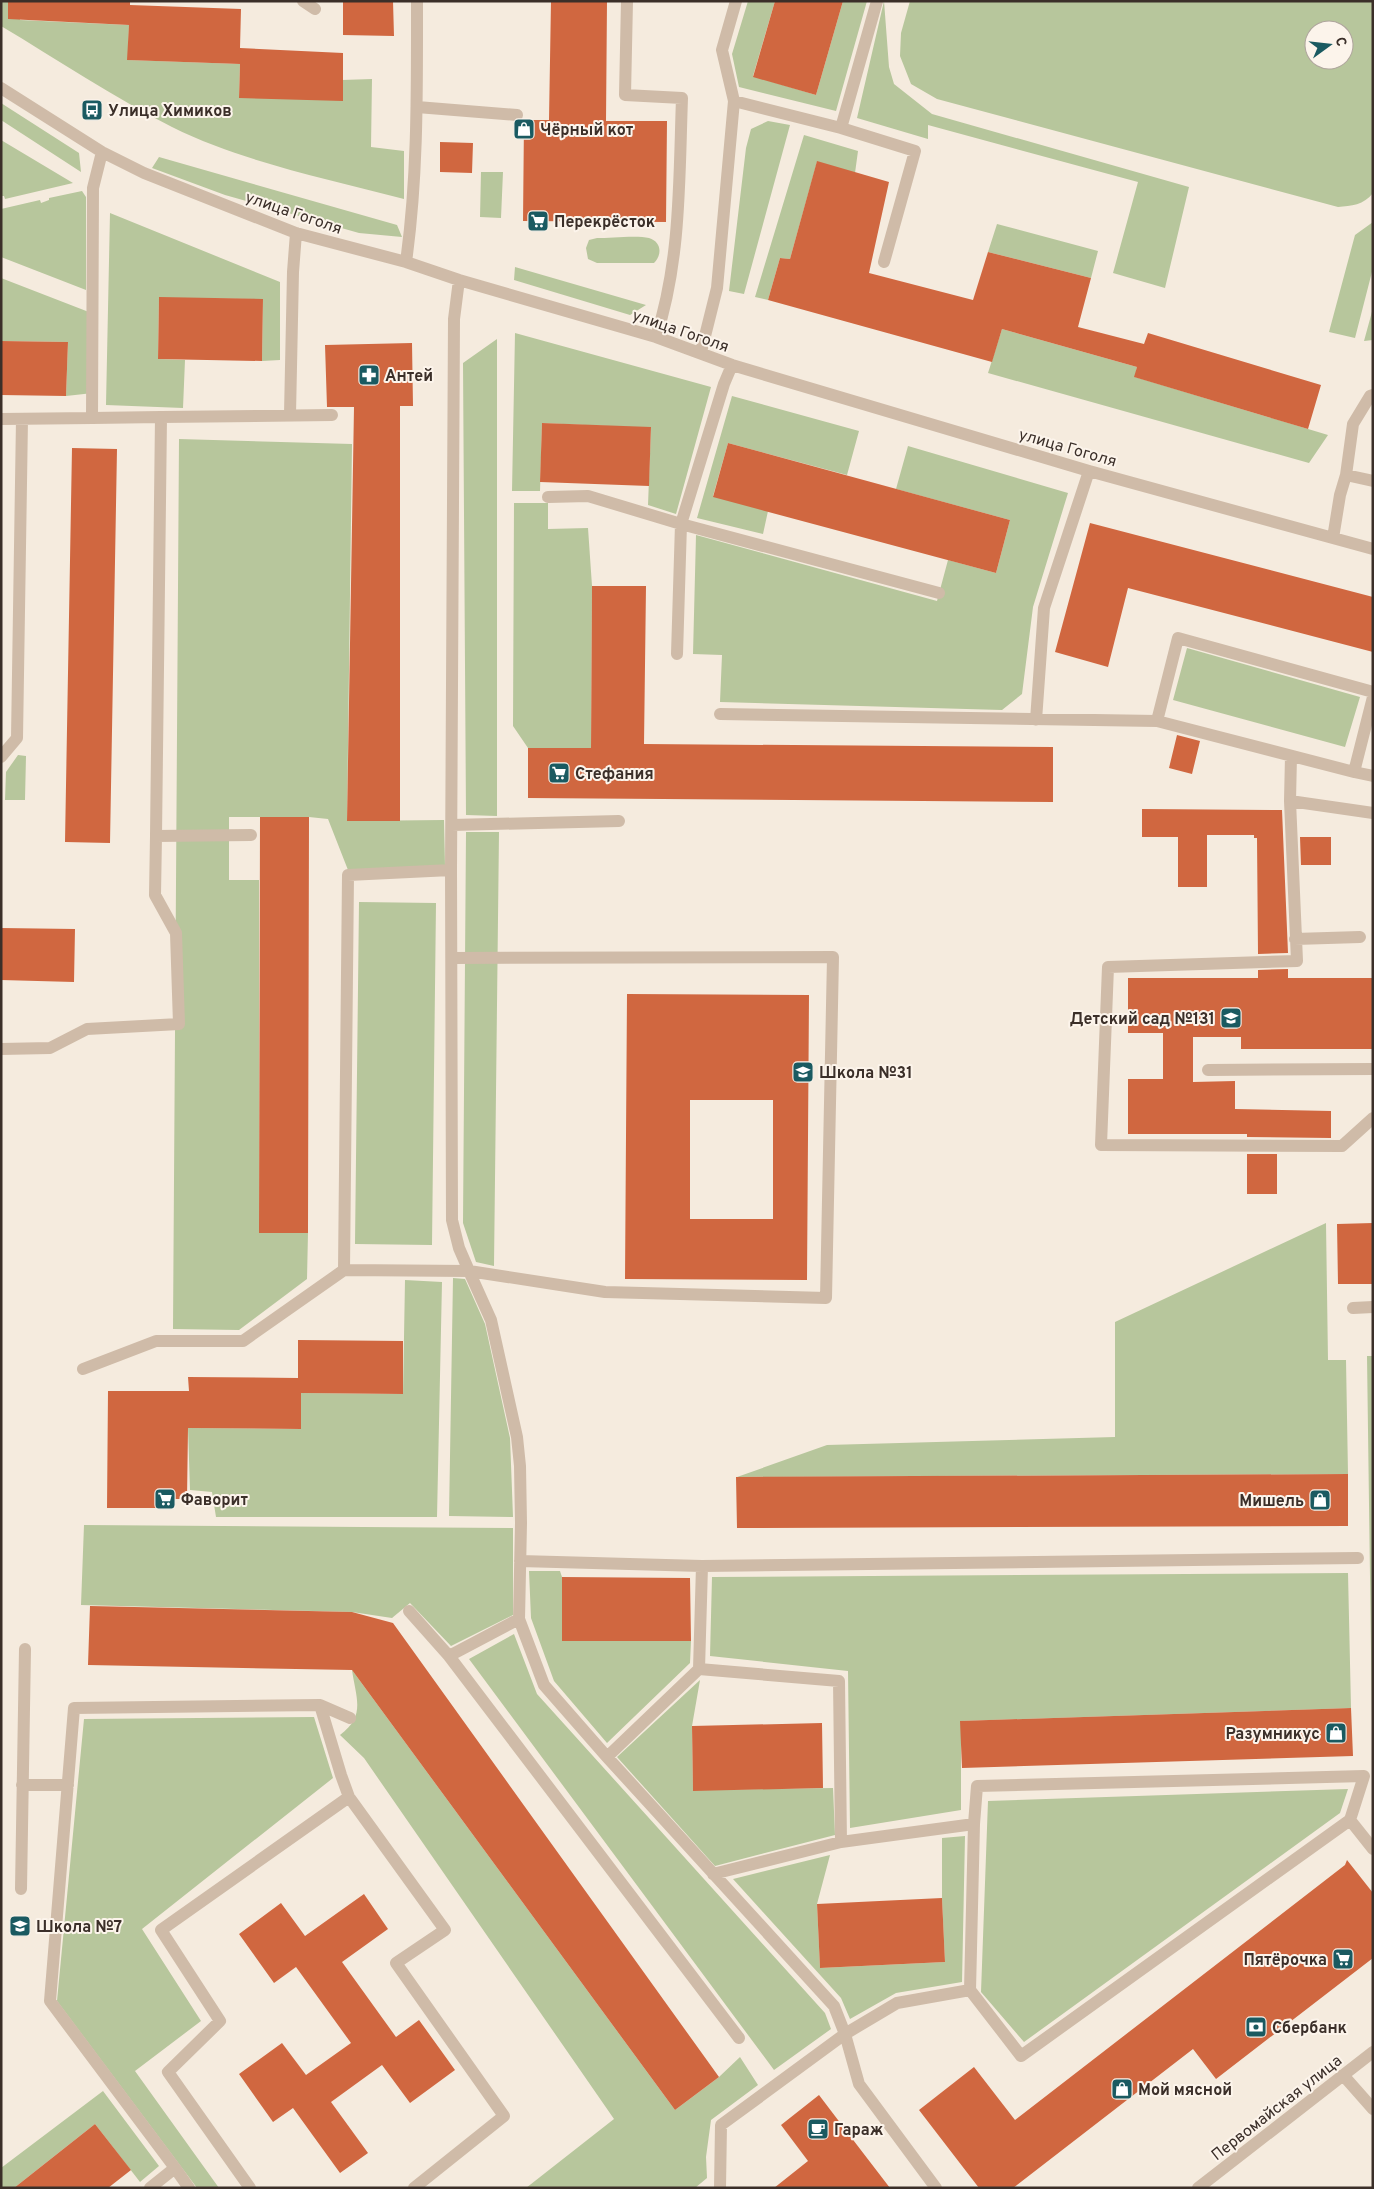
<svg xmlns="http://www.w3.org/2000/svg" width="1374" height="2189" font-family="Overpass,sans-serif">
<rect width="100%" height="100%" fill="#f5ebde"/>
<!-- green -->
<path fill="#b7c69c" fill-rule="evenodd" d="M 1,1 L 20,1 L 20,20 L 129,25 L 128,60 L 240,64 L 239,97 L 342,80 L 372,79 L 371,147 L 404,151 L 404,199 C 326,178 245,163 172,127 C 113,97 58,60 1,26 Z
M 748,1 L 775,1 L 753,76 L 816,95 L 843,1 L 867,1 L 836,111 L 739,87 L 732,54 Z
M 884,1 L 889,67 L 894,84 L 932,114 L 1189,187 L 1165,288 L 1113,273 L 1138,182 L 928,125 L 928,139 L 857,118 Z
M 910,1 L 1373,1 L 1373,193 C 1364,205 1351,206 1338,207 L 937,99 L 911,84 L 900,56 L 901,33 ZM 1314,30 L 1344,30 L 1344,60 L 1314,60 Z
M 1,103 L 79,153 L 81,172 L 1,120 Z
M 768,121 L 790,125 L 744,294 L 729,291 L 746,148 L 751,129 Z
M 804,135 L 858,151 L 855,173 L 817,162 L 790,259 L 780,258 L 768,300 L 755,297 Z
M 1,140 L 73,183 L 5,199 L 4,196 L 1,196 Z
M 159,157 L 397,225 L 402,237 L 359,233 L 225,195 L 152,168 Z
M 481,172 L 503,172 L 501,218 L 480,217 Z
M 82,191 L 86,197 L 86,290 L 1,257 L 1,209 L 40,200 L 41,203 L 49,200 L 49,198 Z
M 110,213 L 280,282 L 280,360 L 262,361 L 263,299 L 159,298 L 158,359 L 185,360 L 183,408 L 106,405 Z
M 1373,222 L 1373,268 L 1355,338 L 1329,332 L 1355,235 Z
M 997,224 L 1098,251 L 1091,278 L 988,252 Z
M 597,238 C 610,238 638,235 649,238 C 662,242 662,255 654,263 L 597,263 L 588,259 L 586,248 L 589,240 Z
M 515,267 L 646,305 L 630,315 L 514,280 Z
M 1,278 L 94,314 L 93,393 L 66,396 L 68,342 L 1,341 Z
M 1373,308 L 1373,340 L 1364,341 Z
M 1002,329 L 1137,367 L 1135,377 L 1328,435 L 1309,463 L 988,373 Z
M 515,333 L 711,387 L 676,514 L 648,505 L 651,428 L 542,423 L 540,491 L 512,491 Z
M 497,339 L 497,816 L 466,815 L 463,363 Z
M 732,396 L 859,431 L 847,475 L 728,443 L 713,496 L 768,511 L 763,534 L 697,518 Z
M 179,439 L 352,444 L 347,821 L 444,820 L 445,866 L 348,870 L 328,819 L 309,817 L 229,817 L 229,880 L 259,880 L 259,1233 L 308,1233 L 307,1279 L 239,1330 L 173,1329 Z
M 908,446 L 1068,493 L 1033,607 L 1022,694 L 1002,710 L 720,702 L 722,655 L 693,654 L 696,535 L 937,601 L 948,560 L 996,573 L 1010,520 L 896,489 Z
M 514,503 L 548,503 L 548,529 L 588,528 L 592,586 L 591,748 L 528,748 L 513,726 Z
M 1187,648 L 1360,697 L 1345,747 L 1173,700 Z
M 18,755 L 26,756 L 25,800 L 5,800 L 6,772 Z
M 466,832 L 499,832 L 494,1266 L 476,1262 L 463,1223 Z
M 359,902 L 436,903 L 432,1245 L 355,1244 Z
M 1326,1223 L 1328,1360 L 1346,1360 L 1348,1474 L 737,1477 L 827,1445 L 1115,1437 L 1115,1322 Z
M 453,1278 L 465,1279 L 485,1324 L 510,1438 L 513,1517 L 449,1516 Z
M 405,1280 L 442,1282 L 437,1517 L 216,1517 L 212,1492 L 190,1490 L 188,1428 L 300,1429 L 301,1393 L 403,1394 Z
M 1367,1356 L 1373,1356 L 1372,1724 Z
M 84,1525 L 513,1528 L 513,1615 L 451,1646 L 410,1603 L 392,1618 L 352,1612 L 81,1605 Z
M 529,1571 L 560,1571 L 562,1577 L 563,1641 L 691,1641 L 690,1663 L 607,1743 L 554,1681 L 531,1618 Z
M 1348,1573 L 1351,1708 L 961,1721 L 961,1810 L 850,1828 L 848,1671 L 710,1656 L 712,1577 Z
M 514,1634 L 537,1694 L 825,2013 L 831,2029 L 774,2070 L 469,1659 Z
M 352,1670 L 675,2110 L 719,2077 L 740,2057 L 758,2085 L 711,2120 L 706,2157 L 707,2178 L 695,2188 L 526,2188 L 614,2119 L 364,1758 L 340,1735 C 366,1716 356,1698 352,1670 Z
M 700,1680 L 692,1726 L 693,1790 L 833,1788 L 835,1835 L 715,1866 L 617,1757 Z
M 314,1717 L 333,1778 L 142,1929 L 201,2021 L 135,2071 L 219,2188 L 197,2188 L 57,2001 L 84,1719 Z
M 1348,1789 L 1340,1813 L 1024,2042 L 981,1992 L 988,1801 Z
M 965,1836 L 962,1982 L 896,1993 L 850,2019 L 841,1998 L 733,1879 L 830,1855 L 817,1904 L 820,1968 L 945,1962 L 942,1898 L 942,1838 Z
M 103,2091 L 159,2166 L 140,2182 L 95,2124 L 14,2188 L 1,2188 L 1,2168 Z"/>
<!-- building -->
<path fill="#d06740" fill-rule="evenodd" d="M 8,1 L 130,1 L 130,5 L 241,9 L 240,48 L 343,53 L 343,101 L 239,98 L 240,64 L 127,60 L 129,25 L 8,19 Z
M 343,1 L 393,1 L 394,36 L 343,35 Z
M 551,1 L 607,1 L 606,121 L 667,121 L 666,222 L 523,221 L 524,120 L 549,120 Z
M 775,1 L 843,1 L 816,95 L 753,77 Z
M 440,142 L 473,143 L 472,173 L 440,172 Z
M 817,161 L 889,182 L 869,273 L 973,300 L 988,252 L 1091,278 L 1078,327 L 1144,344 L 1148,333 L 1321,385 L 1308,429 L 1134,377 L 1137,367 L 1002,329 L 992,362 L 768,300 L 780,258 L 790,259 Z
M 159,297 L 263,299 L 262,361 L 158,359 Z
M 1,341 L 68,342 L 66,396 L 1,395 Z
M 412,343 L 413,406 L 400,406 L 400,821 L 347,821 L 354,407 L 327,407 L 325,345 Z
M 542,423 L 651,427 L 649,486 L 540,482 Z
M 728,443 L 1010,520 L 996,573 L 713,497 Z
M 72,448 L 117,449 L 110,843 L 65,842 Z
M 1090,523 L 1373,597 L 1373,652 L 1128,588 L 1108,667 L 1055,652 Z
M 592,586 L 646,586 L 644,744 L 1053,747 L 1053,802 L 528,798 L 528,748 L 591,748 Z
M 1177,735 L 1200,741 L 1192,774 L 1169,768 Z
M 1142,809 L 1282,810 L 1288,953 L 1258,954 L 1257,838 L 1254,838 L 1254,835 L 1207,835 L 1207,887 L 1178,887 L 1178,837 L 1142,837 Z
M 260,817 L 309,817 L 308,1233 L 259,1233 Z
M 1300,837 L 1331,837 L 1331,865 L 1301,865 Z
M 1,928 L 75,929 L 74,982 L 1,980 Z
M 1288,969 L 1288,978 L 1373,978 L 1373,1049 L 1241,1049 L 1241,1037 L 1193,1037 L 1193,1082 L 1235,1081 L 1235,1109 L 1331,1111 L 1331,1138 L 1247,1137 L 1247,1134 L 1128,1134 L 1128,1079 L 1163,1079 L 1163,1033 L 1128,1033 L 1128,978 L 1258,978 L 1258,970 Z
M 627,994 L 809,995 L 807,1280 L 625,1279 ZM 690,1100 L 773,1100 L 773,1219 L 690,1219 Z
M 1247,1154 L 1277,1154 L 1277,1194 L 1247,1194 Z
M 1373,1223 L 1373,1284 L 1338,1284 L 1337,1224 Z
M 298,1340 L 403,1341 L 403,1394 L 301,1393 L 301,1429 L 188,1428 L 187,1499 L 165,1499 L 165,1508 L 107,1508 L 108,1391 L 189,1391 L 188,1377 L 298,1378 Z
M 1348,1474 L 1348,1526 L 737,1528 L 736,1477 Z
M 562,1577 L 690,1578 L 691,1641 L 562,1641 Z
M 90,1606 L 352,1612 L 393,1623 L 719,2077 L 675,2110 L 352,1670 L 88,1665 Z
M 1351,1708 L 1353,1756 L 962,1768 L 960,1721 Z
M 822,1723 L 823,1788 L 693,1791 L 692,1726 Z
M 1347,1860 L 1373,1893 L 1373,1958 L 1216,2079 L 1193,2049 L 1013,2188 L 979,2188 L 919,2110 L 974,2067 L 1015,2120 L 1345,1865 Z
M 364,1894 L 388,1929 L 342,1962 L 396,2037 L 419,2020 L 455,2070 L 410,2103 L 382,2065 L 331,2102 L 368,2153 L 340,2173 L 293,2108 L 273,2122 L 239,2074 L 282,2043 L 306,2075 L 351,2043 L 296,1967 L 274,1983 L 239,1934 L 281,1903 L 305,1936 Z
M 942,1898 L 945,1962 L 820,1968 L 817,1904 Z
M 819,2095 L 857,2145 L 890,2188 L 774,2188 L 808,2161 L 781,2125 Z
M 95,2124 L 131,2170 L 108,2188 L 14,2188 Z"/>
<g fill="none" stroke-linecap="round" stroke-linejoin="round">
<!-- minor -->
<path stroke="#cfbba8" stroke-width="12" d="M 303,1 L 315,9
M 627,1 L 625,95 L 682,98 C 679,179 681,260 656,337
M 1,88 L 102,152 L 144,173 L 296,233 L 406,262 L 459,280 L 656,337 L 732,365 L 1089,471 L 1373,549
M 734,101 L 841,128 L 877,1
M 417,107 L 517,115
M 841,128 L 915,151 L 884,262
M 406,262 C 418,176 417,88 417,1
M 701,352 L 717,288 L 734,101 L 722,50 L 736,1
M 290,414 L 293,272 L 296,233
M 161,417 L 332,415
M 92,418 L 161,417 L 156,836 L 251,835
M 1,419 L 92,418 L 93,188 L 102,152
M 1346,475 L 1373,481
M 548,497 L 588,496 L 681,524 L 939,593
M 1333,538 L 1340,495 L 1346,475 L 1353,424 L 1370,396 L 1373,395
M 677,654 L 681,524 L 724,384 L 732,365
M 1373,697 L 1354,772 L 1373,776
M 720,714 L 1157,721 L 1178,638 L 1373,692
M 1036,720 L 1044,608 L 1089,471
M 1157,721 L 1354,772
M 1291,756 L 1290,801 L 1297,961 L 1108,967 L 1101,1145 L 1342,1146 L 1373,1118
M 1,757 L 17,738 L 22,419
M 1290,801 L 1373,813
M 452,825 L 619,821
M 1295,939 L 1360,937
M 452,958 L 833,957 L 826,1298 L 605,1292 L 469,1271 L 459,1248 L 452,1220 C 452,1104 452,987 451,870 L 454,319 L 459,280
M 1,1049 L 50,1048 L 87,1029 L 179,1024 L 176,933 L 155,895 L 156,836
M 1208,1070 L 1373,1069
M 344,1270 L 469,1271 L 491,1320 L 517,1437 L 520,1466 L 521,1523 L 519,1619 L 544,1685 L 607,1757 L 834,2006 L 845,2034 L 859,2084 L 936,2188
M 1353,1308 L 1373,1307
M 83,1369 L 156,1341 L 243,1341 L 344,1270 L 348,875 L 451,870
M 520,1561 L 702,1566 L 1358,1558
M 702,1566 L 699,1669 L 839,1681 L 841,1842
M 409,1611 L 449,1656
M 519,1619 L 449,1656 L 739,2038
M 320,1705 L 341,1775 L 349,1797 L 445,1930 L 396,1963 L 504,2116 L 414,2188
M 607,1757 L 699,1669
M 22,1785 L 68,1785
M 974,1824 L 970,1990 L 1021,2056 L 1350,1820 L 1373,1849
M 713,1874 L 841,1842 L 974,1824 L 977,1786 L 1364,1776 L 1350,1820
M 21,1889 L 25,1649
M 1343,2075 L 1373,2109
M 175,2168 L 50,2001 L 74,1708 L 320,1705 L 350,1718
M 150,2188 L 175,2168 L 189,2188
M 250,2188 L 168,2072 L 220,2021 L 161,1930 L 349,1797
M 720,2188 L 721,2125 L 845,2034 L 897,2003 L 970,1990
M 1198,2188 L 1373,2052"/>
</g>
<!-- icons -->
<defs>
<g id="bus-square" transform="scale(1.125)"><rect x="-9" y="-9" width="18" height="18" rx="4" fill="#1a5a61" stroke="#fcf4eb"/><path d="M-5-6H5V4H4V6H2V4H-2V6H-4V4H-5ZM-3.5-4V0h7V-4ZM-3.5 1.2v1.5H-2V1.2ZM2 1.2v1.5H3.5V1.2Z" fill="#fff"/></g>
<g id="shop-square" transform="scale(1.125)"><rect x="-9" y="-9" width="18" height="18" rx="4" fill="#1a5a61" stroke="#fcf4eb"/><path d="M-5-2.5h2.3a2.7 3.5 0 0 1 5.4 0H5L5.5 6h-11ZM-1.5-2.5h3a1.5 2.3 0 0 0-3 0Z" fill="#fff"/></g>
<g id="supermarket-square" transform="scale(1.125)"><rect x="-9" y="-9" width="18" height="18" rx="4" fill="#1a5a61" stroke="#fcf4eb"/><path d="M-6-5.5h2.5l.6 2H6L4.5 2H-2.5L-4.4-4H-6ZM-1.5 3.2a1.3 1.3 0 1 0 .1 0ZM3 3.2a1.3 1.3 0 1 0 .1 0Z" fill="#fff"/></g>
<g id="pharmacy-square" transform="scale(1.125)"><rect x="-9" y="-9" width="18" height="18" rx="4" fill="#1a5a61" stroke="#fcf4eb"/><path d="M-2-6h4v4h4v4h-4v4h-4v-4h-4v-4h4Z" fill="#fff"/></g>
<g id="school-square" transform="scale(1.125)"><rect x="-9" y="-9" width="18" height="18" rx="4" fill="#1a5a61" stroke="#fcf4eb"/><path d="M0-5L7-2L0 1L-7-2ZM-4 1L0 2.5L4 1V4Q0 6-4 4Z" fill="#fff"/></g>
<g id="bank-square" transform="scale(1.125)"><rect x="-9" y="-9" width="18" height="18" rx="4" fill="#1a5a61" stroke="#fcf4eb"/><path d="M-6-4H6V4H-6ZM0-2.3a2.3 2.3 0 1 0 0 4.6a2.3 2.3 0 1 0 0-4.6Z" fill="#fff"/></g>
<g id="cafe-square" transform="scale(1.125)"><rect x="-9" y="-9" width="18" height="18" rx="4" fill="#1a5a61" stroke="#fcf4eb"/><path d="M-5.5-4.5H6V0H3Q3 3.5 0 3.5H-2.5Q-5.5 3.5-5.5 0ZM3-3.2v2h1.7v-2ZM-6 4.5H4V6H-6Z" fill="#fff"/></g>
</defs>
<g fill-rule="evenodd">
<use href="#bus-square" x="92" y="110"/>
<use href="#shop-square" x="524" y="129"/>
<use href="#supermarket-square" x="538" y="221"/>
<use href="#pharmacy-square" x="369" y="375"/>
<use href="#supermarket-square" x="559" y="773"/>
<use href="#school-square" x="1231" y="1018"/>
<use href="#school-square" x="803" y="1072"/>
<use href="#supermarket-square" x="165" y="1499"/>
<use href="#shop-square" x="1320" y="1500"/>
<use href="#shop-square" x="1336" y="1733"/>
<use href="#school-square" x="20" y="1926"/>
<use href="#supermarket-square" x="1343" y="1959"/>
<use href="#bank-square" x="1256" y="2027"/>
<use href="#shop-square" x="1122" y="2089"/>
<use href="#cafe-square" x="818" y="2129"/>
</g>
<g text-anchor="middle" stroke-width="4" stroke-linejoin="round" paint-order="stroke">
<!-- poi labels -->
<g font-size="16" font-weight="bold" fill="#3b2f29" stroke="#fcf4eb" text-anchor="start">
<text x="108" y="116">Улица Химиков</text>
<text x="540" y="135">Чёрный кот</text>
<text x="554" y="227">Перекрёсток</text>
<text x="385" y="381">Антей</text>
<text x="575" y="779">Стефания</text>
<text x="1215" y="1024" text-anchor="end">Детский сад №131</text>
<text x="819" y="1078">Школа №31</text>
<text x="181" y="1505">Фаворит</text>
<text x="1304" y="1506" text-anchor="end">Мишель</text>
<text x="1320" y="1739" text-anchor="end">Разумникус</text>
<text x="36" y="1932">Школа №7</text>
<text x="1327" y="1965" text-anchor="end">Пятёрочка</text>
<text x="1272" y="2033">Сбербанк</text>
<text x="1138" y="2095">Мой мясной</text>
<text x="834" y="2135">Гараж</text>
</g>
<!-- street labels -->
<g font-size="16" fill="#3b2f29" stroke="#fcf4eb">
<text transform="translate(294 212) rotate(19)" y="6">улица Гоголя</text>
<text transform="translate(681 330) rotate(19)" y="6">улица Гоголя</text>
<text transform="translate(1068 447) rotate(16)" y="6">улица Гоголя</text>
<text transform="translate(1276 2107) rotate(-38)" y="6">Первомайская улица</text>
</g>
</g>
<!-- border -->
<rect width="1374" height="2189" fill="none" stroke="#3b2f29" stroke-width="5"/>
<!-- north arrow -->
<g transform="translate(1329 45) rotate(75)"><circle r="24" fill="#fcf4eb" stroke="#afa59d"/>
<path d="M0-4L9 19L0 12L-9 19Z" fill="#1a5a61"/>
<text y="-8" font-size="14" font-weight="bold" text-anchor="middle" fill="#3b2f29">С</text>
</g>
</svg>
